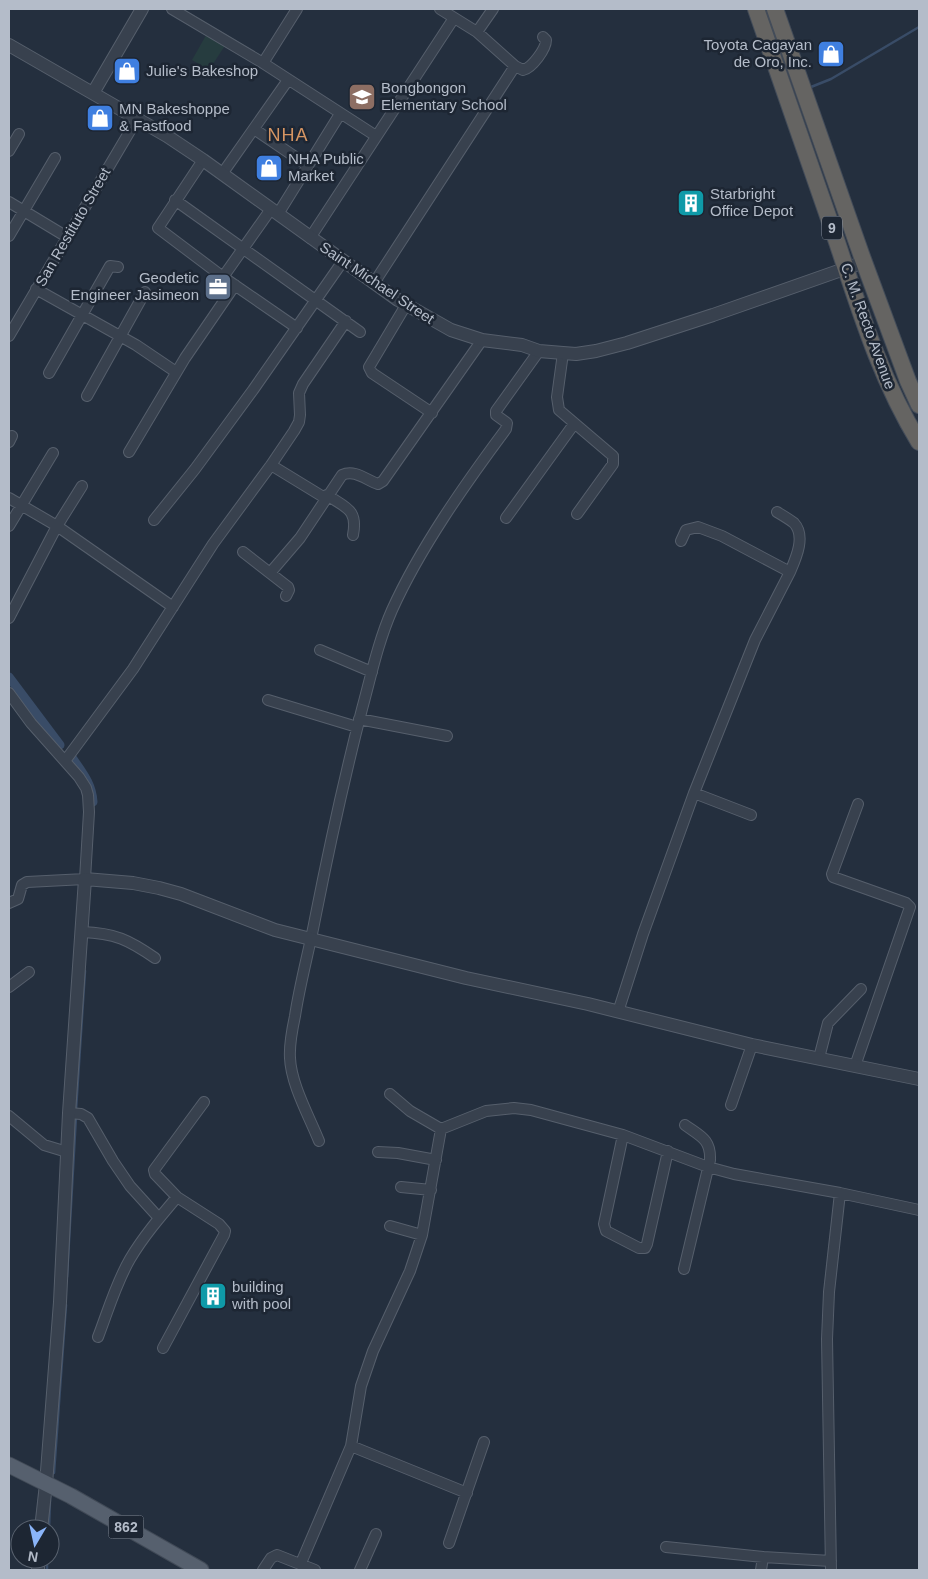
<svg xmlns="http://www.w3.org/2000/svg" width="928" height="1579" font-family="Helvetica,sans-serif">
<rect width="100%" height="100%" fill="#242f3e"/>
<!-- green -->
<path fill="#263c3f" d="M 209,30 L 228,41 L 209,70 L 192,60 Z"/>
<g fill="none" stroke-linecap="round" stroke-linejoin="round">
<!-- stream -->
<path stroke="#394c67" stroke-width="2.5" d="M 811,87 L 831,79 L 919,27
M 76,1110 L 85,971
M 67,1277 L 76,1116
M 54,1473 L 66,1305
M 49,1529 L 50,1500
M 47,1570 L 47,1559"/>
<!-- canal -->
<path stroke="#394c67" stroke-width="9" d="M 9,677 L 60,745
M 71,756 C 81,771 92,783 93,802"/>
<!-- minor casing -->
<g stroke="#565f6c" stroke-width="12">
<path id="minor" d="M 172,9 L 263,63 L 297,9
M 440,9 L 477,32 L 515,66 L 523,70 C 532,68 546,49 546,40 L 543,37
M 477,32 L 493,9
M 263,63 L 376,136
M 254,129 L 307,165
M 9,151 L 19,134
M 203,160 L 158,228 L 223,277 L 297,328
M 222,174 L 288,80
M 175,200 L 360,332
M 9,202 L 67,237
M 278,214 L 340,114
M 9,236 L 55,158
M 310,238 L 454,18
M 223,277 L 271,209
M 374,283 L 515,66
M 36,289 L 136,345 L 176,372
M 406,305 L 369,367 L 372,373 L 432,413
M 9,336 L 137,119
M 563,353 L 557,397 L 559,410 L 613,456 L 613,464 L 577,514
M 49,373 L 110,266 L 118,267
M 87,396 L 145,292
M 9,442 L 12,436
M 129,452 L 185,358 L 235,285
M 271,465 L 325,498
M 327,495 C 346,508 358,509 353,535
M 9,498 L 57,526 L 173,607
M 777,512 C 782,515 789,519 794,523 C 806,536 796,558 790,572
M 506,518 L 574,424
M 154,520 L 195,469 L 253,390 L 343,261
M 9,526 L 53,453
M 243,552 L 288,587 L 289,590 L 286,596
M 270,573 L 300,538 L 342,475 C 355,469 366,480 378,484 L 383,481 L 482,340
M 9,618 L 57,526 L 82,486
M 320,650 L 372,672
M 9,693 L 31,723 L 79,777 L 86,788 L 88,795 L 89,812 L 85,879 L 27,882 L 22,885 L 18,899 L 9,903
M 268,700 L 357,727
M 359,719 L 447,736
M 65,761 L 133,669 L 213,544 L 271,465 L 294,431 L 299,422 L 300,415 L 299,393 L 303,384 L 346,321
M 694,793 L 751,815
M 82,932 C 115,933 129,940 155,958
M 9,987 L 29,972
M 618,1012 L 643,934 L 694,793 L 755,640 L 790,572 L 722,536 L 698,527 L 686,530 L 681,541
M 819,1058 L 828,1023 L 861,989
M 855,1066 L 910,907 L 906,903 L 833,877 L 832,874 L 858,804
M 390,1094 L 410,1111 L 441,1129
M 731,1105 L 752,1045
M 69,1113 L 81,1114 L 88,1118 L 113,1161 L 130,1186 L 159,1218
M 9,1116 L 44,1145 L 67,1152
M 623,1135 L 604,1224 L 606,1231 L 639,1248 L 645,1248 L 647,1244 L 668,1151
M 319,1141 C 309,1116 291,1084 290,1058 C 289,1044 292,1030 295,1016 C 300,983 309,951 315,919 C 329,848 344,779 362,709 C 371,676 378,642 392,610 C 420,548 465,484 506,429 L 507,423 L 496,415 L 496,411 L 539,351
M 378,1152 L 398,1153 L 436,1160
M 401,1187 L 431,1190
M 177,1197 L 155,1174 L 154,1170 L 204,1102
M 390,1226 L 422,1235
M 684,1269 L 710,1160 C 711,1139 700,1136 685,1125
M 98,1337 C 108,1311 116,1283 130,1259 C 143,1237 160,1217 177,1197 L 219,1224 L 225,1231 L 224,1235 L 163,1348
M 351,1446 L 467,1493
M 449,1543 L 484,1442
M 666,1547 L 763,1557 L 831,1561
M 301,1563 L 351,1446 L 361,1386 L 373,1351 L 410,1271 L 422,1235 L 441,1129 L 486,1111 L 514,1108 L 531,1110 L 623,1135 L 708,1167 L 734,1174 L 840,1193 L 919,1210
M 263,1570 L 271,1558 L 277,1555 L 315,1570
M 360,1570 L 376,1534
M 761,1570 L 763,1557
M 831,1570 L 827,1339 L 829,1292 L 840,1193"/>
</g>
<!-- tertiary casing -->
<g stroke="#565f6c" stroke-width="14">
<path id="tertiary" d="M 9,45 L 167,136 L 203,160 L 398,300 L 451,330 L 482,340 L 522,345 L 539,351 L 563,353 L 576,354 L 596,351 L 627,343 L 713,315 L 864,262
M 93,93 L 142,9
M 41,1529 L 46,1484 L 60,1302 L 69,1113 L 85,879 L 133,883 L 159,888 L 181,894 L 275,930 L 466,978 L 588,1004 L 752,1045 L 919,1079
M 38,1570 L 38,1559"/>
</g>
<!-- primary casing -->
<g stroke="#414a57" stroke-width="17">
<path id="primary" d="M 9,1465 L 71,1496 L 201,1570"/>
</g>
<!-- trunk casing -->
<g stroke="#434c59" stroke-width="18">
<path id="trunk" d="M 756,9 C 783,87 810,164 837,242 C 860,311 881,380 919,442
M 775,9 L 861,254 L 908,381 L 919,405"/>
</g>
<!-- minor -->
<use href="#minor" stroke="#38414e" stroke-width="10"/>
<!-- tertiary -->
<use href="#tertiary" stroke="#38414e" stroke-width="12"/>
<!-- primary -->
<use href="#primary" stroke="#56606e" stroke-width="15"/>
<!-- trunk -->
<use href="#trunk" stroke="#656462" stroke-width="16"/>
</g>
<!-- icons -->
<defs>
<g id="shop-square" transform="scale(1.4375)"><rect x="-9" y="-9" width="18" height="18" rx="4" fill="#3f7fe0" stroke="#1d2633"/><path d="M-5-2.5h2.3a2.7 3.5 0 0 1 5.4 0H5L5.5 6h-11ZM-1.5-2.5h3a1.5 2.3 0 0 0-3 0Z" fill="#fff"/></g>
<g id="school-square" transform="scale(1.4375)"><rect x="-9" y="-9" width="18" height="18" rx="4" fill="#8d6e63" stroke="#1d2633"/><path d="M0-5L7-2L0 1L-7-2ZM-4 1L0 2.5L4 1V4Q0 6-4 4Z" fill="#fff"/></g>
<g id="building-square" transform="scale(1.4375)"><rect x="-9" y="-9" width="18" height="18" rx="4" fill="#0f9aa8" stroke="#1d2633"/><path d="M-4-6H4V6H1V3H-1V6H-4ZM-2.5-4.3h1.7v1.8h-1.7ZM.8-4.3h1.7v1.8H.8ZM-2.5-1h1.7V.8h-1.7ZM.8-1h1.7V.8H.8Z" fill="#fff"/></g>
<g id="office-square" transform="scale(1.4375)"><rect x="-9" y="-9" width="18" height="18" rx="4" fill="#5c6f8a" stroke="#1d2633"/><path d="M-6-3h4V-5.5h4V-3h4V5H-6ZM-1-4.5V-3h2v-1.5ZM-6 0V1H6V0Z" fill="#fff"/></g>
</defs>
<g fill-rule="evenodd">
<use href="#shop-square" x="831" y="54"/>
<use href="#shop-square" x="127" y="71"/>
<use href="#school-square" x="362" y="97"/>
<use href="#shop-square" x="100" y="118"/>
<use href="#shop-square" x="269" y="168"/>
<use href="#building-square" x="691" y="203"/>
<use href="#office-square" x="218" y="287"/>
<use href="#building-square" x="213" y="1296"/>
</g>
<g text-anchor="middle" stroke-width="5" stroke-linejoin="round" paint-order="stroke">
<!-- shield labels -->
<g fill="#1d2633" stroke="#878f9c" stroke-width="1">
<rect x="822" y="216.5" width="20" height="23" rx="4"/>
<rect x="108.5" y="1515.5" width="35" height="23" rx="4"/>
</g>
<g font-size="14" font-weight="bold" fill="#b4bcc9">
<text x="832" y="233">9</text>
<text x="126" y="1532">862</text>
</g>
<!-- poi labels -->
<g font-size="15" fill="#b4bcc9" stroke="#1d2633" text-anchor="start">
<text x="812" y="50" text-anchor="end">Toyota Cagayan<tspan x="812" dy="17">de Oro, Inc.</tspan></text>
<text x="146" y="76">Julie's Bakeshop</text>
<text x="381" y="93">Bongbongon<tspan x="381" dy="17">Elementary School</tspan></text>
<text x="119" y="114">MN Bakeshoppe<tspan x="119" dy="17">&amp; Fastfood</tspan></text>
<text x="288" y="164">NHA Public<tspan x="288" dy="17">Market</tspan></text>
<text x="710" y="199">Starbright<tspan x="710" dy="17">Office Depot</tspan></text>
<text x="199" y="283" text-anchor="end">Geodetic<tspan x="199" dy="17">Engineer Jasimeon</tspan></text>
<text x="232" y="1292">building<tspan x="232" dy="17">with pool</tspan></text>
</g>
<!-- street labels -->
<g font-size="15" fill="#b4bcc9" stroke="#1d2633">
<text transform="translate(73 227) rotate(-60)" y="5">San Restituto Street</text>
<text transform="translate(377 283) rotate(34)" y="5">Saint Michael Street</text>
<text transform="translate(868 326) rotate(70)" y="5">C. M. Recto Avenue</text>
</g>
<!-- quarter labels -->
<g font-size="18" letter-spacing="1" fill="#d59563" stroke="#1d2633">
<text x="288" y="141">NHA</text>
</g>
</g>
<!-- border -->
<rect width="928" height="1579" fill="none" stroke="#b4bcc9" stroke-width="20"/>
<!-- north arrow -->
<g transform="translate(35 1544) rotate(189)"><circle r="24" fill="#1d2633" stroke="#59626f"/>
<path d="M0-4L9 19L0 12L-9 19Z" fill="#8ab4f8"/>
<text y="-8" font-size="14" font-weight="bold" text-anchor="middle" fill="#b4bcc9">N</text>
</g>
</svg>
